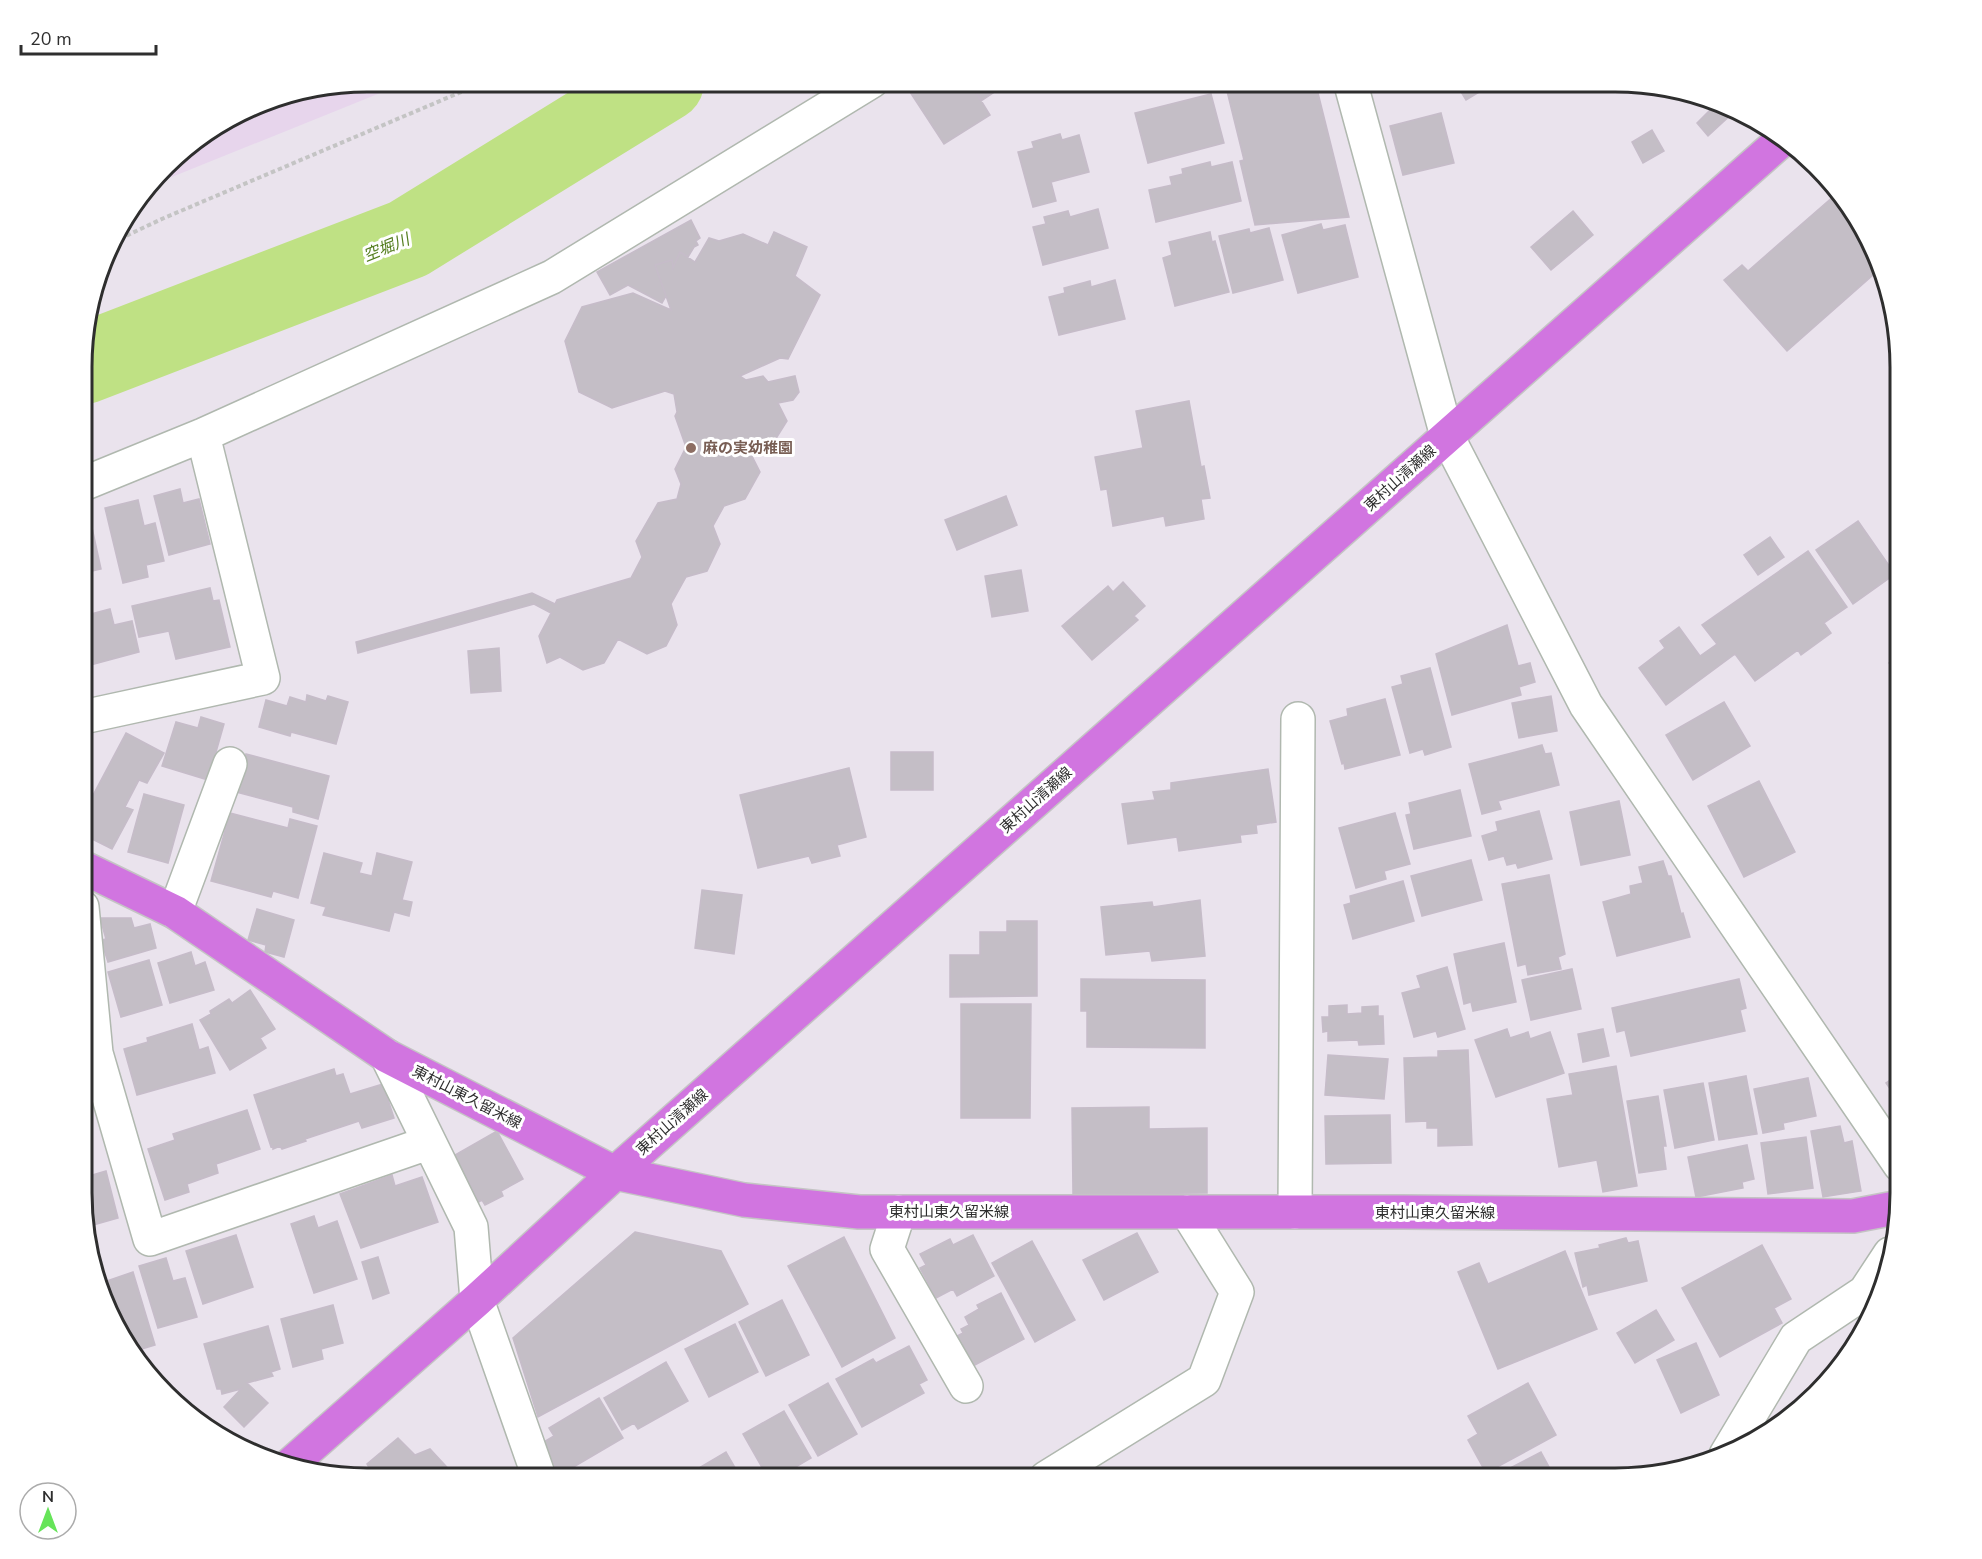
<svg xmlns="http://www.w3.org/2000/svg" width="1982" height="1559" font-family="'Nunito Sans','Noto Sans JP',sans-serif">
<rect width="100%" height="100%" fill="#eae3ed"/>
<!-- education -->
<path fill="#e7d5ec" d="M 367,81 L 410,81 L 152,185 L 179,152 L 275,96 Z"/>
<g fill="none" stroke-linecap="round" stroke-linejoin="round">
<!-- river -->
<path stroke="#bfe184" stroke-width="81" d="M 83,364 L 408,239 L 664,81"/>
</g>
<!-- building -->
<path fill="#c4bec6" stroke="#c6bcc9" stroke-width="1.5" d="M 920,81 L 969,81 L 990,115 L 944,144 L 908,89 Z
M 969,81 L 990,81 L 996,91 L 981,101 Z
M 1001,81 L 1033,81 L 1003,89 Z
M 1266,81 L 1315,81 L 1349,217 L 1255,225 L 1240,161 L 1244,160 L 1227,91 Z
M 1455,82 L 1496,82 L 1466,100 Z
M 1211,94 L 1224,143 L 1148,163 L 1135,113 Z
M 1701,97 L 1725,103 L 1736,110 L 1708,136 L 1697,123 L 1710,110 Z
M 1441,113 L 1454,163 L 1403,175 L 1390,126 Z
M 1652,130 L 1664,151 L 1643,163 L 1632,142 Z
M 1060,134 L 1062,140 L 1079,135 L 1089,172 L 1051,182 L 1056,201 L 1033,207 L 1018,152 L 1034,148 L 1032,142 Z
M 1210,162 L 1211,167 L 1232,162 L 1241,201 L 1156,222 L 1149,190 L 1172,185 L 1170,177 L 1183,174 L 1182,169 Z
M 1835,195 L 1879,257 L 1881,268 L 1787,351 L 1724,280 L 1742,265 L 1748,271 Z
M 1098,209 L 1108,248 L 1043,265 L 1033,227 L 1046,224 L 1044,217 L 1068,211 L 1070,217 Z
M 1573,211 L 1593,235 L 1551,270 L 1531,247 Z
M 691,220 L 700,238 L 696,241 L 698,245 L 694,247 L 688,257 L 680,252 L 673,268 L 672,260 L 655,265 L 666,296 L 662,303 L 628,285 L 610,295 L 597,272 Z
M 1321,224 L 1323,230 L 1345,225 L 1358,277 L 1298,293 L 1282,235 Z
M 1269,228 L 1283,280 L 1233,293 L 1219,236 L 1249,229 L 1250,233 Z
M 774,232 L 807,247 L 795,276 L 820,295 L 788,359 L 780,358 L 740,376 L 746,380 L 763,376 L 768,382 L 795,376 L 799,392 L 793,400 L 778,403 L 787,421 L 770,448 L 751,454 L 760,472 L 745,499 L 724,506 L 713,526 L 720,544 L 707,571 L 686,577 L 671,604 L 677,625 L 666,646 L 647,654 L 618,639 L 604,663 L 583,670 L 560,657 L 547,663 L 539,636 L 551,613 L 534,604 L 358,653 L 356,642 L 532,593 L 555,604 L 557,600 L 631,578 L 642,557 L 636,541 L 658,503 L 677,499 L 681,484 L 675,469 L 686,447 L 675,416 L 677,412 L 674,394 L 665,391 L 612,408 L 579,392 L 565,341 L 582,307 L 633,293 L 671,310 L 655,265 L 672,260 L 673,268 L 680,252 L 695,262 L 709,238 L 719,241 L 743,234 L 768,245 Z
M 1210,232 L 1212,242 L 1215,241 L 1229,292 L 1175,306 L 1163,258 L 1172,255 L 1169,242 Z
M 1115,280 L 1125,319 L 1059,335 L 1049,297 L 1065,293 L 1064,288 L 1090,281 L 1091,287 Z
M 1189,401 L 1201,467 L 1204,466 L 1210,498 L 1201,499 L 1204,519 L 1166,526 L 1164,516 L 1113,526 L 1107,489 L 1101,490 L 1095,457 L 1143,448 L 1136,411 Z
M 180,489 L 183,503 L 199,499 L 210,544 L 169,555 L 154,496 Z
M 1006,496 L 1017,525 L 957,550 L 945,520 Z
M 138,500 L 144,526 L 155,523 L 164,561 L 146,565 L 148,577 L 123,583 L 105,508 Z
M 89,514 L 101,569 L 83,573 L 83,516 Z
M 1858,521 L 1895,574 L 1853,604 L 1816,550 Z
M 1770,537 L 1784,557 L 1758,575 L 1744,555 Z
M 1808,551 L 1847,607 L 1824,623 L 1831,633 L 1801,655 L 1798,650 L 1755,681 L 1735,654 L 1666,705 L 1639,668 L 1665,648 L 1660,641 L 1679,627 L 1700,656 L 1717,644 L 1702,625 Z
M 1021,570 L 1028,611 L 992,617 L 985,576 Z
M 1123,582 L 1145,606 L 1134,616 L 1138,620 L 1092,660 L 1062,626 L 1108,586 L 1113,592 Z
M 210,588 L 213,601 L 219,600 L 230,647 L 176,659 L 169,631 L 139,637 L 132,606 Z
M 110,609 L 114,625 L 132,621 L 139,652 L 83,667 L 83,616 Z
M 1507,625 L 1518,666 L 1530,663 L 1535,682 L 1519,687 L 1521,695 L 1452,715 L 1436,654 Z
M 499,648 L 501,691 L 471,693 L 468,651 Z
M 1901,655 L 1901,681 L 1889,663 Z
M 1430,668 L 1451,747 L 1425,755 L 1423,749 L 1410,753 L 1392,687 L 1403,684 L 1401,676 Z
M 307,695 L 326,701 L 328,696 L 348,702 L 336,744 L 291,732 L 290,736 L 259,727 L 266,700 L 287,706 L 290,697 L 306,702 Z
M 1551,696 L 1557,731 L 1519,738 L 1512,703 Z
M 1385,699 L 1400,755 L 1345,769 L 1344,763 L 1342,764 L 1330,721 L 1348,716 L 1347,709 Z
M 1724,702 L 1750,746 L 1693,780 L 1666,735 Z
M 201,717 L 224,724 L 208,780 L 162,766 L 176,722 L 198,728 Z
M 126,733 L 164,753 L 147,783 L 139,780 L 125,807 L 133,810 L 112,849 L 82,834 L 82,816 Z
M 1542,745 L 1545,754 L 1551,753 L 1559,785 L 1498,801 L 1501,809 L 1482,814 L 1469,764 Z
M 891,752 L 933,752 L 933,790 L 891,790 Z
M 246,754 L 329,776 L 318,819 L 293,812 L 293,807 L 236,792 Z
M 849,768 L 866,837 L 837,845 L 840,856 L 812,863 L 809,856 L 758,868 L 740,795 Z
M 1268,769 L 1276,822 L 1256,825 L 1257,833 L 1240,835 L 1241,842 L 1179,851 L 1177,837 L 1128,844 L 1122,804 L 1155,800 L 1153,792 L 1171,790 L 1171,783 Z
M 1759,781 L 1795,852 L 1744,877 L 1708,806 Z
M 1460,790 L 1471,836 L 1414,849 L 1406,815 L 1411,814 L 1409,803 Z
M 144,794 L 184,805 L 168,863 L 128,852 Z
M 1619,801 L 1630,855 L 1581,865 L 1570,812 Z
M 1539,811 L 1552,859 L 1518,868 L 1516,863 L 1507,865 L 1504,856 L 1489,860 L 1482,836 L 1498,831 L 1496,822 Z
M 230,813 L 288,828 L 290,819 L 317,826 L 298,898 L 273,891 L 271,897 L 211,881 Z
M 1395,813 L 1410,864 L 1384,871 L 1386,879 L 1356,888 L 1339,828 Z
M 324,853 L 362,863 L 359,873 L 372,876 L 377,853 L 412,862 L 402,900 L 412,902 L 409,916 L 394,912 L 389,931 L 323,915 L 326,907 L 311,903 Z
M 1471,860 L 1482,900 L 1422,916 L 1411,876 Z
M 1663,861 L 1668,876 L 1671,876 L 1681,914 L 1683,913 L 1690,937 L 1617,956 L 1603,902 L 1631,894 L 1630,886 L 1643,883 L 1639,867 Z
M 1549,875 L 1565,954 L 1558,957 L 1561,969 L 1528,975 L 1526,964 L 1518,966 L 1502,884 Z
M 1403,881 L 1414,921 L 1353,939 L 1344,905 L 1351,903 L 1350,896 Z
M 702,890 L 742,895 L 734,954 L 695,948 Z
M 1200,900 L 1205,956 L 1152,961 L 1150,951 L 1106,955 L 1101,907 L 1152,902 L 1153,907 Z
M 257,909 L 294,920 L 284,957 L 265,952 L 266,945 L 248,940 Z
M 100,918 L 131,918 L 134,928 L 150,924 L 156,948 L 108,962 L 101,940 L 106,939 Z
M 1007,921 L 1037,921 L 1037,996 L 950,997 L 950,955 L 980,955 L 980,932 L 1007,932 Z
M 1504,943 L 1516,1002 L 1473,1011 L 1471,1002 L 1464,1004 L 1454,954 Z
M 191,952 L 195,966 L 205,962 L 214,990 L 170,1003 L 158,963 Z
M 149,960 L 162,1005 L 121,1017 L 108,972 Z
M 1447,967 L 1465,1029 L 1438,1037 L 1436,1031 L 1414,1037 L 1402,993 L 1421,988 L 1417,976 Z
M 1572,969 L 1581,1009 L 1531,1020 L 1522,980 Z
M 1081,979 L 1205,980 L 1205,1048 L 1087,1047 L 1087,1011 L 1081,1011 Z
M 1739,979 L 1746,1008 L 1740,1010 L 1745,1031 L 1631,1056 L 1625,1030 L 1617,1032 L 1612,1008 Z
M 250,990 L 275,1029 L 260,1038 L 266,1048 L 230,1070 L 200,1020 L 211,1014 L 210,1011 L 229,999 L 232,1003 Z
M 961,1004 L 1031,1004 L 1030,1118 L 961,1118 Z
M 1347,1005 L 1347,1014 L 1362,1013 L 1362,1007 L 1378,1006 L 1378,1016 L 1383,1016 L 1384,1044 L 1359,1045 L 1358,1040 L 1328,1041 L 1328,1031 L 1323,1032 L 1322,1017 L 1329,1017 L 1329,1006 Z
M 192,1024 L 199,1050 L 208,1047 L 215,1073 L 137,1095 L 124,1049 L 148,1042 L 147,1038 Z
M 1507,1029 L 1510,1038 L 1528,1032 L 1530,1039 L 1550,1032 L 1564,1073 L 1496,1097 L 1475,1040 Z
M 1603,1029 L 1609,1056 L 1583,1062 L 1578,1034 Z
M 1468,1050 L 1472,1145 L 1438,1146 L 1438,1128 L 1427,1128 L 1427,1121 L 1406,1122 L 1404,1058 L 1438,1057 L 1438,1051 Z
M 1328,1055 L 1388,1059 L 1384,1099 L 1325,1095 Z
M 1616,1066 L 1637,1186 L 1603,1192 L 1597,1160 L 1559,1167 L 1547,1099 L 1573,1095 L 1569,1074 Z
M 334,1069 L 336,1076 L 343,1074 L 350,1094 L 383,1084 L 394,1118 L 362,1128 L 359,1121 L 305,1139 L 306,1141 L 282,1149 L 280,1146 L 273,1149 L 273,1146 L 271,1147 L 254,1095 Z
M 82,1073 L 92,1105 L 82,1107 L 84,1115 L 82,1116 Z
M 1900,1073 L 1900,1117 L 1891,1103 L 1897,1099 L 1886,1083 Z
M 1746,1076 L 1757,1134 L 1719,1140 L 1709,1083 Z
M 1808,1078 L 1816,1116 L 1783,1123 L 1784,1129 L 1763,1133 L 1754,1089 Z
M 1703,1083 L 1714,1140 L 1675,1148 L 1664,1090 Z
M 1658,1096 L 1666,1146 L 1663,1146 L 1666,1169 L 1639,1173 L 1627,1101 Z
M 1149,1107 L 1149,1129 L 1207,1128 L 1207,1193 L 1073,1194 L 1072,1108 Z
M 247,1110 L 260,1149 L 216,1164 L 218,1173 L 187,1184 L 189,1192 L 165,1200 L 148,1149 L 175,1140 L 173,1134 Z
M 1390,1115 L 1391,1163 L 1326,1164 L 1325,1116 Z
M 1840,1126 L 1844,1143 L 1852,1141 L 1861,1191 L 1823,1197 L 1811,1131 Z
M 497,1131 L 523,1179 L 501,1191 L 503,1196 L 485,1205 L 482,1200 L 479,1202 L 455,1155 Z
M 1806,1137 L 1813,1188 L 1768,1194 L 1761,1143 Z
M 1747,1145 L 1754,1179 L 1742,1182 L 1743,1188 L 1696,1197 L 1688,1157 Z
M 106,1171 L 118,1218 L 86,1227 L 82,1211 L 82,1178 Z
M 392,1175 L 395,1186 L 422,1177 L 438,1222 L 361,1248 L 340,1194 Z
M 314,1216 L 318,1228 L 337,1221 L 357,1279 L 314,1293 L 291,1224 Z
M 635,1232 L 721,1251 L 748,1304 L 538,1417 L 513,1338 Z
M 1137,1233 L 1158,1272 L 1104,1300 L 1083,1260 Z
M 236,1235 L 253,1287 L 203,1304 L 186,1251 Z
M 973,1235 L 994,1276 L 957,1296 L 953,1289 L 936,1298 L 920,1268 L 926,1265 L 920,1254 L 950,1239 L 953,1245 Z
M 844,1237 L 895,1338 L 842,1367 L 788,1266 Z
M 1626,1238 L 1628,1243 L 1638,1241 L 1647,1281 L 1589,1295 L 1587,1285 L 1583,1287 L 1575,1253 L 1600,1248 L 1599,1245 Z
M 1032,1241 L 1075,1320 L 1035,1342 L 992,1263 Z
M 1762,1245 L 1791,1299 L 1774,1308 L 1782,1323 L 1720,1357 L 1682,1288 Z
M 1565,1251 L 1597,1329 L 1498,1369 L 1458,1272 L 1479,1263 L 1488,1284 Z
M 378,1257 L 389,1293 L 373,1299 L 362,1262 Z
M 166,1258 L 173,1281 L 185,1278 L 197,1317 L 158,1328 L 139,1266 Z
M 133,1272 L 155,1345 L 135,1351 L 126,1326 L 118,1328 L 111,1319 L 101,1283 Z
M 1001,1293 L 1024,1339 L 973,1366 L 957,1336 L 963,1333 L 961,1329 L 969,1325 L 965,1317 L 979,1309 L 977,1305 Z
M 782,1300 L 809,1355 L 766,1376 L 739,1322 Z
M 333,1305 L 343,1343 L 321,1349 L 323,1359 L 293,1367 L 281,1319 Z
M 1656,1310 L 1674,1340 L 1635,1363 L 1617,1333 Z
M 735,1324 L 758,1372 L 709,1397 L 685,1349 Z
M 268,1326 L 280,1369 L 271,1372 L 273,1376 L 247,1383 L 268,1403 L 244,1427 L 224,1407 L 241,1389 L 222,1394 L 221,1389 L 217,1389 L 204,1344 Z
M 1696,1343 L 1719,1395 L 1681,1413 L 1657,1360 Z
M 909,1346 L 927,1380 L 919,1384 L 924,1393 L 862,1427 L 836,1379 L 873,1359 L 876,1363 Z
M 666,1362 L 688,1401 L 638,1429 L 634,1423 L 622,1430 L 604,1398 Z
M 828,1383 L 857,1434 L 818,1456 L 789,1405 Z
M 1528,1383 L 1556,1435 L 1486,1473 L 1468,1440 L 1478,1434 L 1468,1416 Z
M 599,1398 L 623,1438 L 560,1475 L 542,1443 L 554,1436 L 549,1428 Z
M 784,1411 L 811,1458 L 777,1478 L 768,1478 L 743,1434 Z
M 398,1438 L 415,1455 L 430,1449 L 456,1477 L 374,1477 L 367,1464 Z
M 726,1452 L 741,1478 L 682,1478 Z
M 1541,1452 L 1555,1478 L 1518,1478 L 1512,1467 Z"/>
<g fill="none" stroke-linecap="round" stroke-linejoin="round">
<!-- minor casing -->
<g stroke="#b0b8af" stroke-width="36">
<path id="minor" d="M 1350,81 L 1447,436 L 1586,705 L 1900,1165
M 83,484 L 203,435 L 552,277 L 872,81
M 83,717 L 263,678 L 203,435
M 82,907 L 96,1053 L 150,1239 L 428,1143
M 175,912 L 230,764
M 387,1056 L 471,1227 L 477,1300 L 539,1477
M 899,1212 L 887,1249 L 966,1386
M 1295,1212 L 1298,719
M 1726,1455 L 1796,1338 L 1865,1292 L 1890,1254
M 1046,1478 L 1204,1380 L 1237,1292 L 1187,1212"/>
</g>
<!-- major casing -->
<g stroke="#c4c4c4" stroke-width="36">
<path id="major" d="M 82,867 L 175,912 L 387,1056 L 615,1173 L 744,1200 L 859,1212 L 1403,1212 L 1853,1216 L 1900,1207
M 291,1464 L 477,1300 L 615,1173 L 1783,139"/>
</g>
<!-- path -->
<path stroke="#c4c4c4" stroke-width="4" stroke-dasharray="4.5 3" stroke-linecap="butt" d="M 113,242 L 164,218 L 487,81"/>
<!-- minor -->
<use href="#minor" stroke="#fff" stroke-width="33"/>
<!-- major -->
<use href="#major" stroke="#d175e0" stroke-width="33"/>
</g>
<!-- markers -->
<circle fill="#8d6e63" stroke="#fff" stroke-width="2" cx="691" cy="448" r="6"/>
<g text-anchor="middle" stroke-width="6" stroke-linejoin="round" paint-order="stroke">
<!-- education labels -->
<g font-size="15" font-weight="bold" fill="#785e54" stroke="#fff" text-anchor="start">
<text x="703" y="453">麻の実幼稚園</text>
</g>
<!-- street labels -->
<g font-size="15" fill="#2e2e2e" stroke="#fff">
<text transform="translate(1400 478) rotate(-42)" y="5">東村山清瀬線</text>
<text transform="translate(1036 800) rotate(-42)" y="5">東村山清瀬線</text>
<text transform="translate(467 1097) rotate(27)" y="5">東村山東久留米線</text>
<text transform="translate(672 1122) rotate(-42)" y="5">東村山清瀬線</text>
<text x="949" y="1217">東村山東久留米線</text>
<text x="1435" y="1218">東村山東久留米線</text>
</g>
<!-- water labels -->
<g font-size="16" font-style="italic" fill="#537d1e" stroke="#fff">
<text transform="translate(386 247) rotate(-22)" y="6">空堀川</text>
</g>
</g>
<!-- crop -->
<path d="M0 0H1982V1559H0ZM367 92H1615A275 275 0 0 1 1890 367V1193A275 275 0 0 1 1615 1468H367A275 275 0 0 1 92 1193V367A275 275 0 0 1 367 92Z" fill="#fff" fill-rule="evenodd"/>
<path fill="none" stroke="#2e2e2e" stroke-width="3" d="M367 92H1615A275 275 0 0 1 1890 367V1193A275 275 0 0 1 1615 1468H367A275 275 0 0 1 92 1193V367A275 275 0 0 1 367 92Z"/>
<!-- north arrow -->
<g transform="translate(48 1511)"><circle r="28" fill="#ffffff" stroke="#ababab" stroke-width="1.5"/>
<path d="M0-4.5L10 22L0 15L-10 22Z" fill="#66e459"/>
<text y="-9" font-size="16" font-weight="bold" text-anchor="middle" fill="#2e2e2e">N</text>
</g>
<!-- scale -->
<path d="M21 45v9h135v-9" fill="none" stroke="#2e2e2e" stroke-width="3"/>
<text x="30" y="45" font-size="18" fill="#2e2e2e" stroke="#ffffff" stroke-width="4.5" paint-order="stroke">20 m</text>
</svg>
